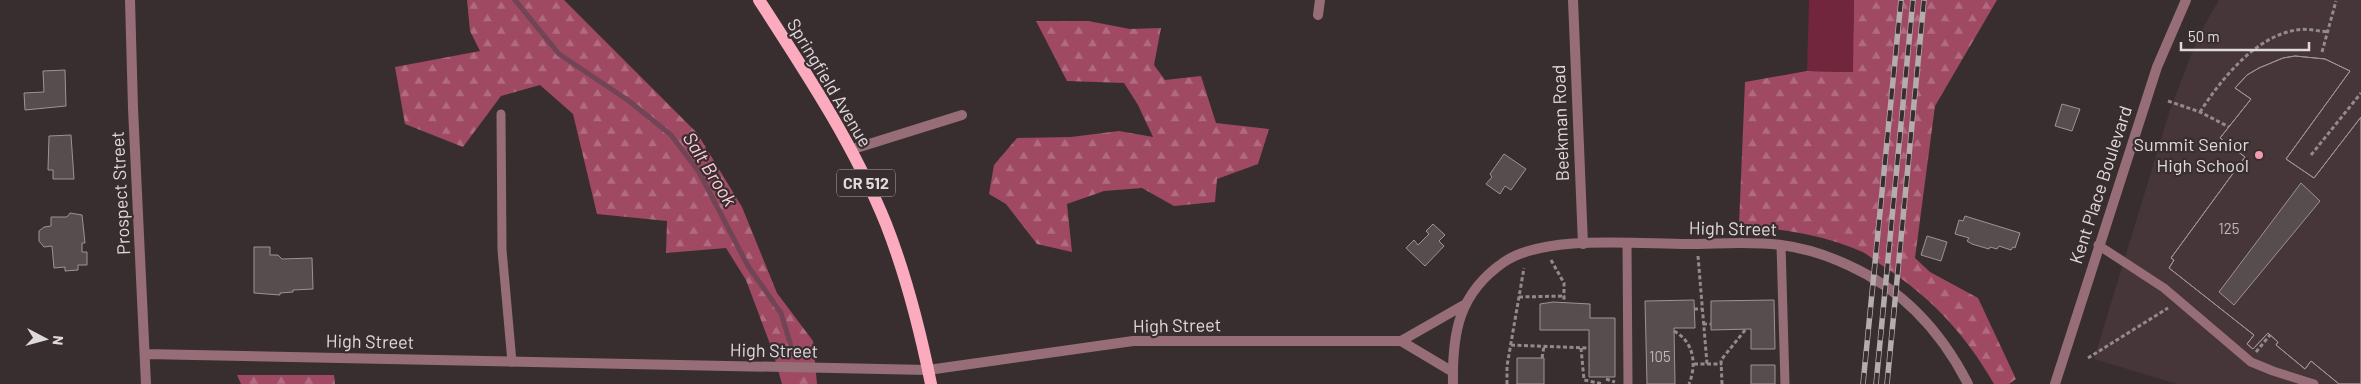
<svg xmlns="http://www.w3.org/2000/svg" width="2361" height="384" font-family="Barlow,sans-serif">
<defs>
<pattern id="forest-firs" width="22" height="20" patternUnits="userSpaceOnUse" patternTransform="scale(1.25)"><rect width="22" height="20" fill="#9f4963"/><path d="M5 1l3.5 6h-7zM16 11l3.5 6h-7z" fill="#b06b80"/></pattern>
</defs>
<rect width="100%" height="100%" fill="#382e30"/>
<!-- built -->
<path fill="#473639" d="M 2219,0 L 2361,0 L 2361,384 L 2177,384 L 2094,359 L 2170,110 L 2199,35 Z"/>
<!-- forest -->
<path fill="url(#forest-firs)" d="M 467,0 L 564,0 L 697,133 L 742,207 L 777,293 L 813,341 L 817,384 L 782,384 L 773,352 L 746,280 L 726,248 L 666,253 L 667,221 L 597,214 L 573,114 L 540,85 L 501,96 L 463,147 L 405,124 L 395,67 L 480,51 L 470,31 Z
M 1854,0 L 1997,0 L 1935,106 L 1915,258 L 1930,272 L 1978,298 L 2016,379 L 2009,384 L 1994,384 C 1966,335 1931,297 1883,266 C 1875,261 1867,253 1858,250 C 1820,234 1779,229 1739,225 L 1745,82 L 1807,71 L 1852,72 Z
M 1036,21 L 1088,21 L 1130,29 L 1161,28 L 1154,65 L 1165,80 L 1201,76 L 1216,123 L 1269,129 L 1258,164 L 1217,179 L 1215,202 L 1174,206 L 1142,188 L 1104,191 L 1067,204 L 1072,252 L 1037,244 L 1006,204 L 989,194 L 994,165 L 1017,138 L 1071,137 L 1119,131 L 1153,137 L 1138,105 L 1124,83 L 1067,81 Z
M 237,375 L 334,375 L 335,384 L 241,384 Z"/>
<!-- garden -->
<path fill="#71263e" d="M 1809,0 L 1854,0 L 1853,72 L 1807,71 Z"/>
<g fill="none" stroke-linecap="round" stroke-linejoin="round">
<!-- stream -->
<path stroke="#714456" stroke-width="5" d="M 515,0 L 559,54 L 629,101 L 671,135 L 699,172 L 748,266 L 781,313 L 792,349"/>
</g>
<!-- building -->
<path fill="#574c4e" stroke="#9f9295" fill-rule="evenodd" d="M 2295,56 L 2325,59 L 2350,71 L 2286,159 L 2314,178 L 2361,117 L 2361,384 L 2339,384 L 2311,361 L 2305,369 L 2276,345 L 2278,342 L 2268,333 L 2253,349 L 2247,344 L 2254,335 L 2169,268 L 2174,260 L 2171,258 L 2245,157 L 2220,138 L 2251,99 L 2235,88 L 2247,75 L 2259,68 L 2283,58 ZM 2301,183 L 2320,201 L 2234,305 L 2219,292 Z
M 2295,56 L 2325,59 L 2350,71 L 2286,159 L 2314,178 L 2361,117 L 2361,384 L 2339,384 L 2311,361 L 2305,369 L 2276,345 L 2278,342 L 2268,333 L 2253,349 L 2247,344 L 2254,335 L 2169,268 L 2174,260 L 2171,258 L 2245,157 L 2220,138 L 2251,99 L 2235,88 L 2247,75 L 2259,68 L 2283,58 Z
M 65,70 L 66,106 L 25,110 L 24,93 L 44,92 L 43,71 Z
M 2062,104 L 2080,109 L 2072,131 L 2055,126 Z
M 71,135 L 74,179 L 53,179 L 53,170 L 48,170 L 49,136 Z
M 1504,154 L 1526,169 L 1511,190 L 1505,186 L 1500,194 L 1486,184 L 1492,177 L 1490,174 Z
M 70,213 L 82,215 L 85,243 L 82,243 L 82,252 L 87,252 L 87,265 L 78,265 L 78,270 L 65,271 L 65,267 L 54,268 L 52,246 L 44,247 L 39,241 L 39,231 L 44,227 L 51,226 L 51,217 L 67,217 Z
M 1965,216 L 2020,233 L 2015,248 L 2013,247 L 2011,250 L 1999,246 L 1997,249 L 1990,247 L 1989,249 L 1972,244 L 1967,241 L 1969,238 L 1955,234 L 1959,220 L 1963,221 Z
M 1433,224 L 1445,235 L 1439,241 L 1444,246 L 1425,266 L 1406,248 L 1414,240 L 1418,245 L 1429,234 L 1426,231 Z
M 1927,236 L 1947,242 L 1941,261 L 1921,255 Z
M 254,247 L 270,247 L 270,255 L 278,255 L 282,259 L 312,258 L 313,289 L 293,290 L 293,292 L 280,293 L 280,295 L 254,293 Z
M 1694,300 L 1695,328 L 1674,328 L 1675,384 L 1647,384 L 1645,301 Z
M 1774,300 L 1775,349 L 1751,349 L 1751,329 L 1711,330 L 1711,301 Z
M 1553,302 L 1590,304 L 1590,318 L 1615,318 L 1615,377 L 1589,377 L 1589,330 L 1540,330 L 1540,304 Z
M 1517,358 L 1544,358 L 1544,384 L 1517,384 Z
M 1751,365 L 1775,365 L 1775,384 L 1751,384 Z"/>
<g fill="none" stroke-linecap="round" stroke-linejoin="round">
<!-- path -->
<path stroke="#938a8c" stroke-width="3" stroke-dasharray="4 2.5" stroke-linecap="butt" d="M 2322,52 L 2336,1
M 2168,101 L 2200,112 L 2229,127
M 2200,112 C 2222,78 2255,37 2296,30 C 2306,28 2318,31 2328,32
M 2311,155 L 2361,93
M 1698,256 L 1707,364
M 1551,260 L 1564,283 L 1564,302
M 1519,297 L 1565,296
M 1694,309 L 1702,309
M 1703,324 L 1711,324
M 1674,331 C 1694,342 1697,364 1689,384
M 1511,345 L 1589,348
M 1581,348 L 1584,380 L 1603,384
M 2256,352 L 2270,335
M 1542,358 L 1544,346
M 2088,358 L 2168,308
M 1694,364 L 1722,364
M 1606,379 L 1615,382
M 1507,384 L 1507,366 L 1524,268
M 1722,384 L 1721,360 L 1746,329"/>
<!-- service -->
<path stroke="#976e78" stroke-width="9" d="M 501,114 L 502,250 L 512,362
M 1627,244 L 1628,384
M 1781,245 L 1785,384
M 2098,245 L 2164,288 L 2251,362 L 2273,371 L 2314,384"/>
<!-- minor -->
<path stroke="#976e78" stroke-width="10" d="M 130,0 L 133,108 L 146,384
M 1573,0 L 1583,244
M 1318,15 L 1320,0
M 850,150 L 962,115
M 1401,341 L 1464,305
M 145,354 L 928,370 L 1133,341 L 1401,341 L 1453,372"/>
<!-- tertiary -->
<path stroke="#976e78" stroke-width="10" d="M 1453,384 C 1452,332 1459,293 1504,262 C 1545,234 1638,244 1687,244 C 1718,244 1750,241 1781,245 C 1805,248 1829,256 1850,266 C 1903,290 1942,333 1968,384
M 2055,384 L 2157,67 L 2186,0"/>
<!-- primary -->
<path stroke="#fcaabe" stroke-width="12" d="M 759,0 C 805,71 854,145 886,224 C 906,275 920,330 931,384"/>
<!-- rail casing -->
<g stroke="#b4acae" stroke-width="5.5">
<path id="rail" d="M 1863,384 L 1901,0
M 1876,384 L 1913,0
M 1887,384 L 1924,0"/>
</g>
<!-- rail -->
<use href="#rail" stroke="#382e30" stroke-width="4" stroke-dasharray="11" stroke-linecap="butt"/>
</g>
<!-- markers -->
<circle fill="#f29ab0" stroke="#382e30" stroke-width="2" cx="2259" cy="155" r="5"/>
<g text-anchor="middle" stroke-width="4.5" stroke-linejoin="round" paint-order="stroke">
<!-- number labels -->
<g font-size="15" fill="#beb6b8">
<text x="2229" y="234">125</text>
<text x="1660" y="362">105</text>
</g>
<!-- shield labels -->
<rect fill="#382e30" stroke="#aea6a8" stroke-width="1" x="837" y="169.5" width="58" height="27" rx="4"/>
<g font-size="16" font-weight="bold" fill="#e1dadc">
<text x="866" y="189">CR 512</text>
</g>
<!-- street labels -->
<g font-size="18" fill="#e1dadc" stroke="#382e30">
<text transform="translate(829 83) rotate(59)" y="6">Springfield Avenue</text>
<text transform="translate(1561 123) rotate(-92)" y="6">Beekman Road</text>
<text transform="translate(2101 185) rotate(-72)" y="6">Kent Place Boulevard</text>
<text transform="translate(121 193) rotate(-93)" y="6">Prospect Street</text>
<text transform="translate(1733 229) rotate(1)" y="6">High Street</text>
<text transform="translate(1177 326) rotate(-1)" y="6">High Street</text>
<text transform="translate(370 342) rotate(1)" y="6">High Street</text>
<text transform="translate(774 351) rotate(1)" y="6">High Street</text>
</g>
<!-- poi labels -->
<g font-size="18" fill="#e1dadc" stroke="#382e30" text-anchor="end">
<text x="2249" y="151">Summit Senior<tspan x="2249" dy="21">High School</tspan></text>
</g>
<!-- water labels -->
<g font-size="19" font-style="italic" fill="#fecbd6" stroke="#382e30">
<text transform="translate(710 169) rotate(58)" y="7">Salt Brook</text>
</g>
</g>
<!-- north arrow -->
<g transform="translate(45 339) rotate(96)" stroke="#382e30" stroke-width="4" paint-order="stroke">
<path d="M0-4L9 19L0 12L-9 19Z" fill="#e1dadc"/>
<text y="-8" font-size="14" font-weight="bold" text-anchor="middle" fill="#e1dadc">N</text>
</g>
<!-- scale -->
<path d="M2181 42v8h128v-8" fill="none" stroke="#e1dadc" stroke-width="2.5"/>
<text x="2188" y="42" font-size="15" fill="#e1dadc" stroke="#382e30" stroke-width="4" paint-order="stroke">50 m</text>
</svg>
